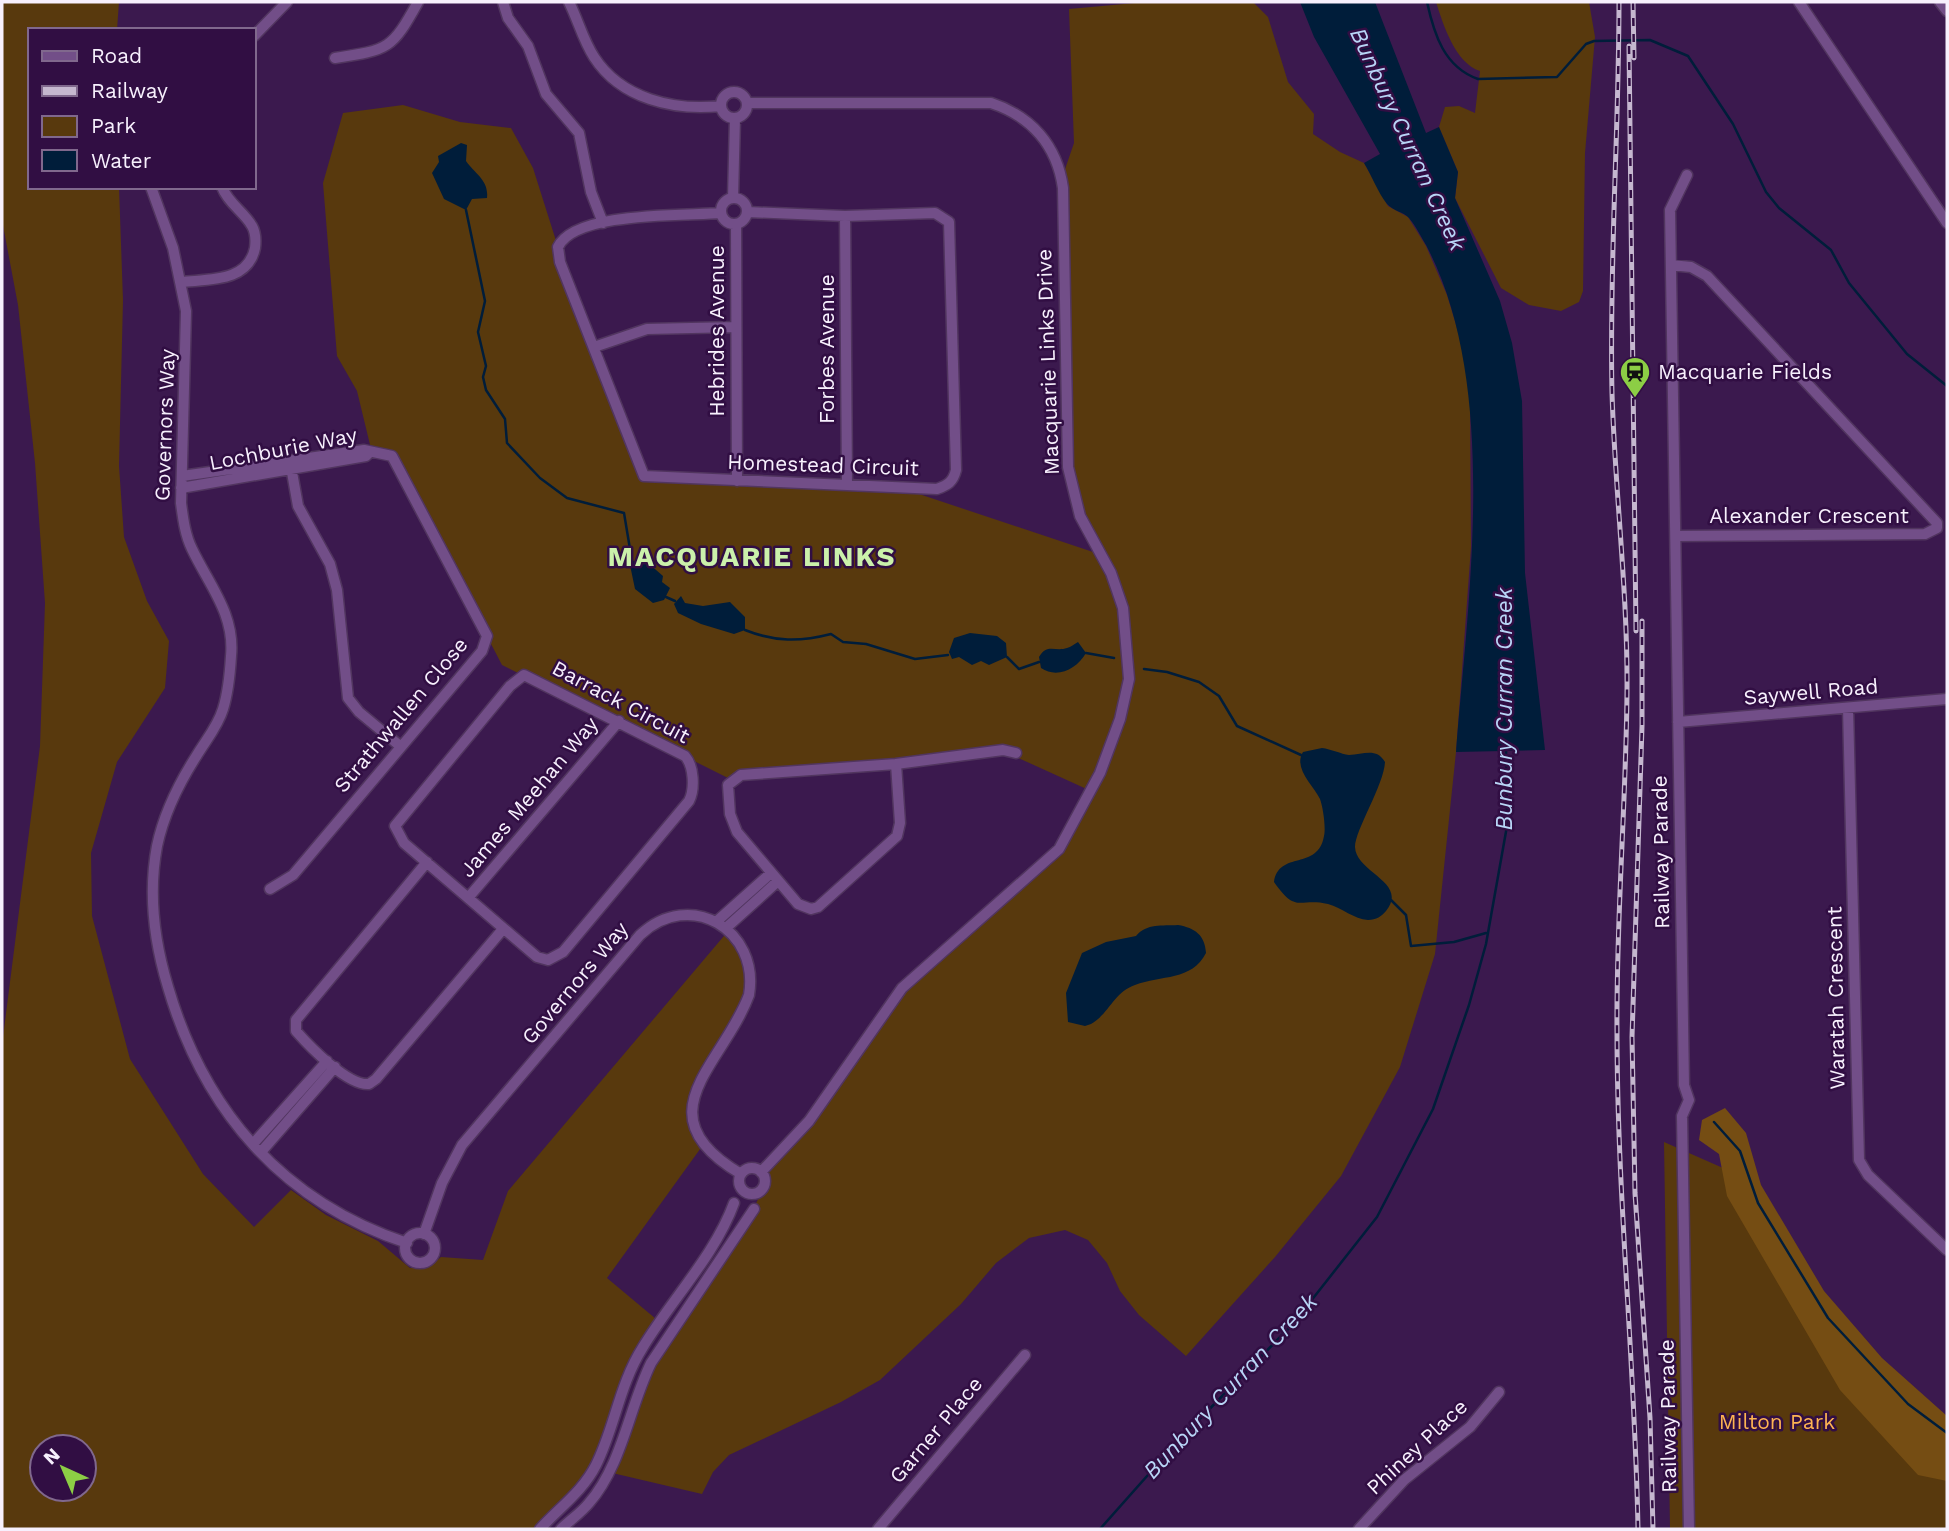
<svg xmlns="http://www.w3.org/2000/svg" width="1949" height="1531" font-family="'Work Sans',sans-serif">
<rect width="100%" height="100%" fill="#3b194e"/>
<!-- green -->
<path fill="#58390d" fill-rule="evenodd" d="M 2,2 L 119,2 L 117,30 L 30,30 L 30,187 L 119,187 L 123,300 L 119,466 L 124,537 L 147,601 L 169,641 L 165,688 L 117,762 L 91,853 L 92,916 L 130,1059 L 203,1174 L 254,1227 L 291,1190 L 326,1215 L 378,1241 L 410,1268 L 429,1267 L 441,1257 L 483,1260 L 508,1191 L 729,930 L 752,981 L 695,1100 L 703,1145 L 607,1278 L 656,1319 L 598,1460 L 541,1529 L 2,1529 L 2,1045 L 40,746 L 45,603 L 35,463 L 18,305 L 2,220 ZM 42,1447 L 84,1447 L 84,1489 L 42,1489 Z
M 1146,2 L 1253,2 L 1268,17 L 1288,82 L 1314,114 L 1313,134 L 1340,152 L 1364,163 L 1388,206 L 1408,217 L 1426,246 L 1447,295 L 1464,351 L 1470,395 L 1471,547 L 1456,752 L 1435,954 L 1400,1067 L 1341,1176 L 1275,1257 L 1186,1356 L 1139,1315 L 1120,1291 L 1107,1263 L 1088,1240 L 1065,1230 L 1029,1238 L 996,1263 L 961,1304 L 880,1380 L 841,1402 L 729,1455 L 713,1472 L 702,1494 L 608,1472 L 655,1356 L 744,1228 L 766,1183 L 761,1173 L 792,1142 L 902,988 L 1058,851 L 1091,791 L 1003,751 L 732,780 L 502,665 L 393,456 L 372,453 L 357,391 L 337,356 L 323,183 L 343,113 L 403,105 L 460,122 L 511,128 L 533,168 L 558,247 L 643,475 L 895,486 L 1102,555 L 1071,487 L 1062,178 L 1074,143 L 1069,9 Z
M 1436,2 L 1589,2 L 1595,37 L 1585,153 L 1583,291 L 1579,302 L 1561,311 L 1529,305 L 1501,288 L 1455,198 L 1458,172 L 1439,127 L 1445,107 L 1459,106 L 1475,113 L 1480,71 C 1455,63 1443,24 1436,2 Z
M 1664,1142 L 1723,1168 L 1947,1470 L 1947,1529 L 1670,1529 Z"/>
<!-- forest -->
<path fill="#754d13" d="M 1725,1108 L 1746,1133 L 1761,1185 L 1824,1291 L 1882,1358 L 1947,1416 L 1947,1481 L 1918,1475 L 1840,1390 L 1727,1196 L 1719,1154 L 1699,1140 L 1702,1120 Z"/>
<!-- water -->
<path fill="#001d3a" d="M 1300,2 L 1375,2 L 1426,133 L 1439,127 L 1458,172 L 1455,198 L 1500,301 L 1512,343 L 1522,401 L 1525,573 L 1545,750 L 1456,752 C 1468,598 1500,385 1426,245 C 1421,237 1416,226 1409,218 C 1404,212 1393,211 1387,204 C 1378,193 1372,176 1364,163 L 1380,154 L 1314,37 Z
M 461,143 L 467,145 L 466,161 C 475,174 489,180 487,198 L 472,199 L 466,210 L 444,199 L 432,173 L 439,162 L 438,156 Z
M 632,561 L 648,563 L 663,576 L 662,582 L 670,588 L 664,600 L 653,603 L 635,589 L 630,565 Z
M 681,596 L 685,603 L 703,606 L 730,602 L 745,617 L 745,630 L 734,634 L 701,624 L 678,613 L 674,604 Z
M 970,633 L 997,636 L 1006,643 L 1007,657 L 989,665 L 981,661 L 972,665 L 959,657 L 952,659 L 949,652 L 954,638 Z
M 1078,642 L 1086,653 C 1077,669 1057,679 1041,668 L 1039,657 C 1047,643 1055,652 1067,648 C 1071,647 1074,644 1078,642 Z
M 1322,748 C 1331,749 1341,754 1349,755 C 1363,755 1376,747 1385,762 C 1384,785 1355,830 1355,847 C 1356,873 1409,882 1386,911 C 1382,916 1376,920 1368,920 C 1354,919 1342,908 1328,904 C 1299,897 1297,915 1274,882 C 1279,850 1318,871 1324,836 C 1326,828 1323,807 1320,799 C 1313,785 1293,768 1303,752 Z
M 1178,925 C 1195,928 1205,935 1206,953 C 1192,981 1161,975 1135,985 C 1114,992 1109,1014 1091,1024 L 1085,1026 L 1068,1022 L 1066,993 L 1082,953 L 1106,942 L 1136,936 C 1147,923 1162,926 1178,925 Z"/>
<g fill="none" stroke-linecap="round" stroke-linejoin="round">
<!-- stream -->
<path stroke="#001d3a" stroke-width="2.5" d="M 1427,2 C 1434,34 1444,67 1478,79 L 1557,77 L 1586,44 L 1594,41 L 1650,40 L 1688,56 L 1733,124 L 1766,192 L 1779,208 L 1831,250 L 1849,283 L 1907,354 L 1947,386
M 466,210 L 485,301 L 478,332 L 486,366 L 483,377 L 486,390 L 505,419 L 507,443 L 540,478 L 567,498 L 624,513 L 632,561
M 666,597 L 675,601
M 745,630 C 775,642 800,642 831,634 L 843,642 L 866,644 L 915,659 L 948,655
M 1086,653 L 1114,658
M 1007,657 L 1019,669 L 1039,662
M 1144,669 L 1167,672 L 1199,682 L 1219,696 L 1237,726 L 1301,755
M 1391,900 L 1406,915 L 1411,946 L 1454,942 L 1486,933
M 1714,1122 L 1740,1151 L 1758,1203 L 1828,1318 L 1908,1404 L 1947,1433
M 1100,1529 L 1179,1440 L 1292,1325 L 1377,1217 L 1433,1109 L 1469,1005 L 1486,944 L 1507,826 L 1506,748"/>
<!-- minor casing -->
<g stroke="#51355f" stroke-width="13">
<path id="minor" d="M 503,2 L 508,18 L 528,46 L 546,94 L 579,133 L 591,192 L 603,223
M 569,2 C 578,20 583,40 594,57 C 621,99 674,111 721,106
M 1799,2 L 1947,223
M 1940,2 L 1947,11
M 254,36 L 287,2
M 335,58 C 389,50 392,49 418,2
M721 105a13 13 0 1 1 26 0a13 13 0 1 1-26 0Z
M 747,103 L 991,103 C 1031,116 1057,145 1063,188 L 1068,467 L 1080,516 L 1111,573 L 1123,608 L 1129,679 L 1120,719 L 1100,773 L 1059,849 L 902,988 L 809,1121 L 761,1172
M 1687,175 L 1670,210 L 1684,1085 L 1689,1100 L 1682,1116 L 1689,1529
M 151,187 L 173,248 L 186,311 L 181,503 C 183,518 185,535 192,549 C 209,585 235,614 231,656 C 230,673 228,693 223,709 C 218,726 206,740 197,755 C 179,783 164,813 157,846 C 148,894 154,941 168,987 C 204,1111 283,1202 407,1243
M721 211a13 13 0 1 1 26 0a13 13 0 1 1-26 0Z
M 733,198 L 735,118
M 721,213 C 686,216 575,211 558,247 L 560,262 L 644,476 L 937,489 C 948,485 953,482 956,470 L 949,222 L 935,213 L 845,216 L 747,212
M 845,216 L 847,483
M 736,224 L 737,481
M 1671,265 L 1691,267 L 1707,276 L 1937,523 L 1937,528 L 1925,534 L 1676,536
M 182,282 C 210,279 248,282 255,248 C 256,240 256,233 252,226 C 244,212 228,203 222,187
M 594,347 L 647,329 L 736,327
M 290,461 L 298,506 L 330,564 L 337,590 L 348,698 L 359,712 L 400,746
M 182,476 L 364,450 L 392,456 L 487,636 L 482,651 L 293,875 L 270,889
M 181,488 L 366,456 L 370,452
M 524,675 L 685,756 C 694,766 695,789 689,801 L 563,952 L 548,960 L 537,957 L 404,843 L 395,826 L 510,686 Z
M 1848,708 L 1859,1160 L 1868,1175 L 1947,1250
M 1678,722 L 1947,699
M 896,764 L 741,775 L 728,785 L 730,814 L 737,832 L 798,904 L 811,909 L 818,907 L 897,836 L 900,823 L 896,764 L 1003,750 L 1016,753
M 427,862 L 296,1020 L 296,1031 C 310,1047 348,1086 369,1084 L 376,1079 L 503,929
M 468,898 L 619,721
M 716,922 L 771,873
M 726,928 L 778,881
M 253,1144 L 327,1061
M 261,1152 L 335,1067
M739 1181a13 13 0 1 1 26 0a13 13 0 1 1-26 0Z
M405 1248a15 15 0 1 1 30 0a15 15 0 1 1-30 0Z
M 424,1234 L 442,1183 L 462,1145 L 640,935 C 690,888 760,930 749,995 C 723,1065 640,1115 741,1174
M 540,1529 C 559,1508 583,1491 596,1465 C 615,1427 619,1385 643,1347 C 672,1299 715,1255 734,1203
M 561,1529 C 570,1520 581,1513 589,1503 C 622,1465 629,1408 651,1363 L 754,1209
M 878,1529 L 1025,1355
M 1359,1529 L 1404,1480 L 1470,1427 L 1499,1392"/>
</g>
<!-- minor -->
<use href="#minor" stroke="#724e88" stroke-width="10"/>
<!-- rail casing -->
<g stroke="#c5b7cf" stroke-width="5">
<path id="rail" d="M 1619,2 C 1619,132 1609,263 1612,393 C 1615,493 1628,593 1627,693 C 1626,805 1616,918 1617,1031 C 1617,1197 1635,1363 1638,1529
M 1633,2 L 1634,58
M 1629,46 L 1636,631
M 1642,621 L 1642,726 L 1632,1037 L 1635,1193 L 1650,1418 L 1653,1529"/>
</g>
<!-- rail -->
<use href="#rail" stroke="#310e43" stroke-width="2.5" stroke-dasharray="8" stroke-linecap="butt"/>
</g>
<!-- icons -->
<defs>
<g id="station-pin" transform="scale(1.575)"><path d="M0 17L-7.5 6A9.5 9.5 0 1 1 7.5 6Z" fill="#8cce45" stroke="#310e43"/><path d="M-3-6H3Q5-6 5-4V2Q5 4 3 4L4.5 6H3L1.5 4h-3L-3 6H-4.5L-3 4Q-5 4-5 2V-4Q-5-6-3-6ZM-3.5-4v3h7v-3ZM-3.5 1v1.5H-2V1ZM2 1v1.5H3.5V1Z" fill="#111"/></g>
</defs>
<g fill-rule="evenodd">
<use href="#station-pin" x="1635" y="372"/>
</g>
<g text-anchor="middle" stroke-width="5" stroke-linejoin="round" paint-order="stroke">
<!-- street labels -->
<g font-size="21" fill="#f7f0fd" stroke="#310e43">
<text transform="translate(717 331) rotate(-90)" y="7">Hebrides Avenue</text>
<text transform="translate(827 349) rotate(-90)" y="7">Forbes Avenue</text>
<text transform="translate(1048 362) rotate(-92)" y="7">Macquarie Links Drive</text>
<text transform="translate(165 425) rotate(-88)" y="7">Governors Way</text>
<text transform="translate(283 449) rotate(-11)" y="7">Lochburie Way</text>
<text transform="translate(823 465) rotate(2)" y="7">Homestead Circuit</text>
<text x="1809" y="523">Alexander Crescent</text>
<text transform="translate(1811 692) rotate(-5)" y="7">Saywell Road</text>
<text transform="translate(621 702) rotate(28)" y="7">Barrack Circuit</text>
<text transform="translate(401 715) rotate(-50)" y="7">Strathwallen Close</text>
<text transform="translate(529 797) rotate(-50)" y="7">James Meehan Way</text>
<text transform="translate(1661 852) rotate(-91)" y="7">Railway Parade</text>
<text transform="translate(575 983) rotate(-50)" y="7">Governors Way</text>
<text transform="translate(1836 998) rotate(-91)" y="7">Waratah Crescent</text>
<text transform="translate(1668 1416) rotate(-91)" y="7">Railway Parade</text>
<text transform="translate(936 1430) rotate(-50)" y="7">Garner Place</text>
<text transform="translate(1417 1447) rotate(-43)" y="7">Phiney Place</text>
</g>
<!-- poi labels -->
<g font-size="21" fill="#f7f0fd" stroke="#310e43" text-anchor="start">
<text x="1658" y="379">Macquarie Fields</text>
</g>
<!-- park labels -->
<g font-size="21" fill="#fdb452" stroke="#310e43">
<text x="1777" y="1429">Milton Park</text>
</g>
<!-- water labels -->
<g font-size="23" font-style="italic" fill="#b8d5f6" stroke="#310e43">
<text transform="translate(1408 139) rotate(65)" y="8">Bunbury Curran Creek</text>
<text transform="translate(1504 709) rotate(-90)" y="8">Bunbury Curran Creek</text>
<text transform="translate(1230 1386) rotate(-47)" y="8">Bunbury Curran Creek</text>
</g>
<!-- district labels -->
<g font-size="28" font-weight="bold" letter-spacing="2" fill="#cbf1ab" stroke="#310e43">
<text x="752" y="566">MACQUARIE LINKS</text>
</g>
</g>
<!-- border -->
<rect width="1949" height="1531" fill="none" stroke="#f7f0fd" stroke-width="7"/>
<!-- legend -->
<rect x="28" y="28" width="228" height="161" fill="#310e43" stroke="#80688d" stroke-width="2"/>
<rect x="42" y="51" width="35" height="10" fill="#724e88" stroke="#80688d" stroke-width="2"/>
<text x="91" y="63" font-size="21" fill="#f7f0fd">Road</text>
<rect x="42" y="86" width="35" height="10" fill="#c5b7cf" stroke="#80688d" stroke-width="2"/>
<text x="91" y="98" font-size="21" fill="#f7f0fd">Railway</text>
<rect x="42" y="116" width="35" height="21" fill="#58390d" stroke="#80688d" stroke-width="2"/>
<text x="91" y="133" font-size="21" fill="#f7f0fd">Park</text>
<rect x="42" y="150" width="35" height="21" fill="#001d3a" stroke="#80688d" stroke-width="2"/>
<text x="91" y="168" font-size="21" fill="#f7f0fd">Water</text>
<!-- north arrow -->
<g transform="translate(63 1468) rotate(316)"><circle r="33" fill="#310e43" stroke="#80688d" stroke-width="2"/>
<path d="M0-5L12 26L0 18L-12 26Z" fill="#8cce45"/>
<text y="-10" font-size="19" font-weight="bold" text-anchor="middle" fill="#f7f0fd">N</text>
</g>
</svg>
